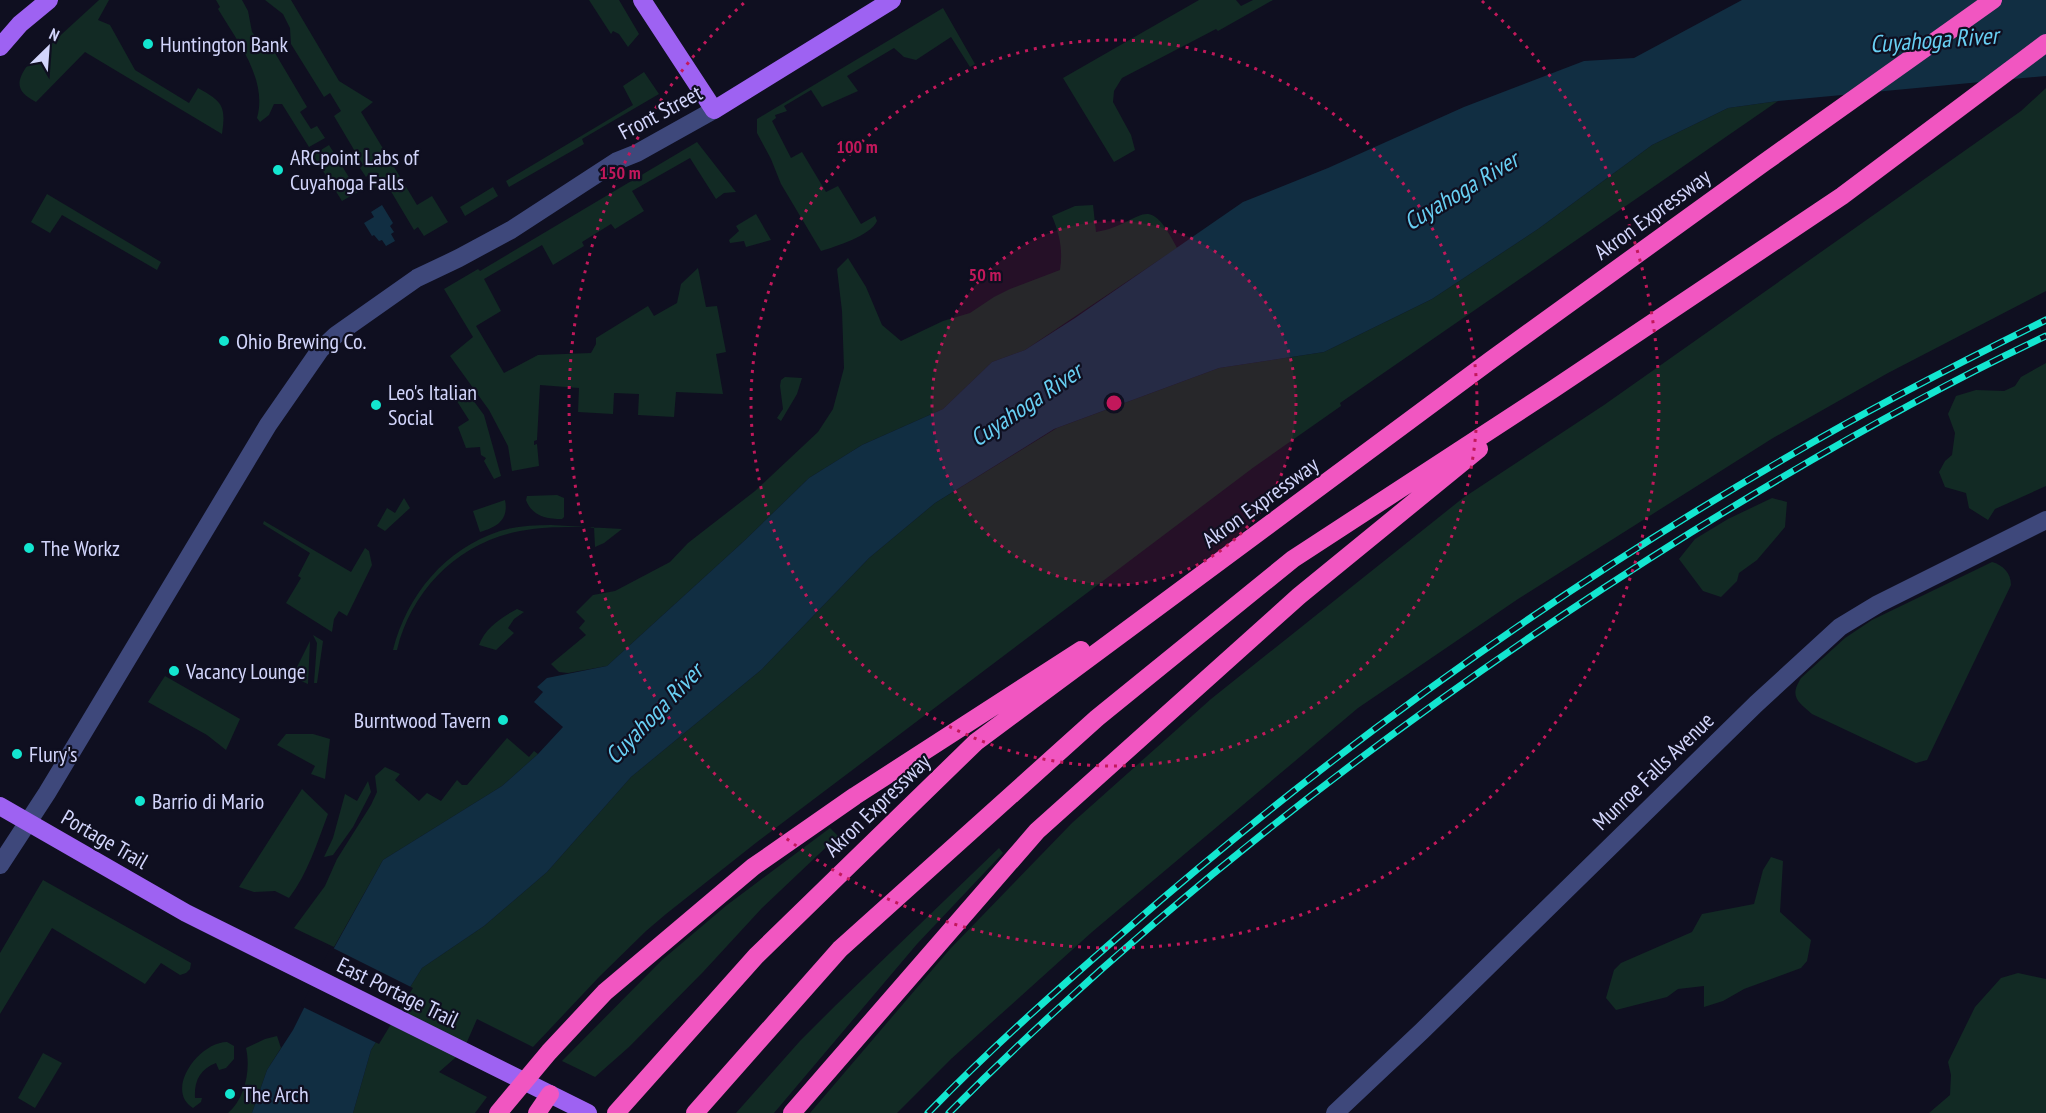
<svg xmlns="http://www.w3.org/2000/svg" width="2046" height="1113" font-family="'PT Sans Narrow',sans-serif">
<rect width="100%" height="100%" fill="#0f0f20"/>
<!-- green -->
<path fill="#122a24" d="M 99,0 L 109,0 L 98,20 L 110,25 L 135,70 L 189,103 L 198,88 C 223,102 226,106 222,134 L 85,52 L 36,102 C 17,92 15,83 27,66 Z
M 216,0 L 242,0 L 248,11 L 252,32 L 261,43 L 275,53 L 307,107 L 300,112 L 311,129 L 317,126 L 325,138 L 309,147 L 282,104 L 274,104 L 269,115 L 260,122 L 257,118 C 268,79 237,41 218,9 L 220,7 Z
M 265,0 L 291,0 L 339,81 L 373,102 L 361,112 L 417,205 L 432,196 L 448,222 L 424,236 L 418,227 L 414,230 L 386,183 L 376,188 L 368,175 L 366,177 L 360,168 L 363,165 L 334,116 L 341,111 L 330,93 L 324,97 L 291,44 L 290,28 L 283,14 Z
M 589,0 L 619,0 L 639,34 L 628,47 L 619,34 L 613,31 L 611,34 Z
M 1199,0 L 1236,0 L 1241,6 L 1253,0 L 1273,0 L 1218,31 L 1216,29 L 1122,78 L 1114,91 L 1113,102 L 1131,135 L 1135,150 L 1114,162 L 1063,78 Z
M 943,8 L 975,64 L 970,67 L 951,37 L 916,60 L 904,57 L 894,48 L 847,76 L 858,91 L 822,107 L 811,90 L 784,106 L 787,111 L 775,115 L 776,118 L 772,121 L 791,158 L 802,152 L 826,192 L 838,186 L 861,224 L 875,216 L 877,221 C 870,236 837,246 821,251 L 781,184 L 771,159 L 757,133 L 757,119 Z
M 644,72 L 659,94 L 582,139 L 584,144 L 509,187 L 506,181 L 633,105 L 623,86 Z
M 2046,88 L 2046,291 L 1888,373 L 1773,438 L 1518,599 L 1358,708 L 1092,932 L 951,1059 L 897,1113 L 810,1113 L 950,949 L 1072,823 L 1211,699 L 1463,498 L 1604,405 L 2021,111 Z
M 1778,101 L 1340,403 L 1341,406 L 1254,467 L 757,842 L 666,914 L 646,931 L 599,977 L 533,1047 L 477,1019 L 463,1051 L 439,1072 L 487,1097 L 475,1113 L 353,1113 L 371,1050 L 422,968 L 484,926 L 547,872 L 631,777 L 761,670 L 869,558 L 935,503 L 1057,428 L 1219,368 L 1324,352 L 1432,299 L 1538,229 L 1652,145 L 1728,108 Z
M 697,142 L 736,192 L 724,193 L 716,199 L 690,158 L 632,191 L 644,211 L 615,229 L 611,224 L 582,242 L 584,246 L 553,265 L 542,245 L 484,279 L 501,311 L 476,326 L 504,373 L 538,355 L 591,353 L 596,344 L 596,338 L 648,306 L 654,316 L 677,303 L 681,284 L 698,268 L 706,307 L 717,306 L 726,352 L 716,354 L 723,394 L 676,392 L 674,417 L 638,415 L 639,394 L 614,393 L 613,414 L 578,412 L 579,388 L 540,385 L 537,440 L 534,441 L 534,445 L 537,444 L 539,466 L 512,471 L 508,446 L 489,410 L 450,356 L 473,337 L 444,289 L 478,269 L 480,271 Z
M 329,145 L 358,192 L 342,201 L 313,155 Z
M 493,187 L 498,196 L 465,216 L 460,207 Z
M 47,194 L 161,262 L 157,270 L 62,215 L 50,233 L 31,222 Z
M 1093,205 L 1096,232 C 1144,224 1146,188 1177,248 L 1025,350 L 992,362 L 943,409 L 862,445 L 809,478 L 743,542 L 607,666 L 568,673 L 559,672 L 551,664 L 586,635 L 579,628 L 585,621 L 576,612 L 593,595 L 615,591 L 670,562 L 688,543 L 755,491 L 818,432 L 833,409 L 844,368 L 842,311 L 837,269 L 848,258 L 866,287 L 882,325 L 901,341 L 943,321 L 970,313 L 994,297 L 1010,289 L 1060,270 C 1063,250 1060,235 1052,216 L 1075,206 Z
M 756,214 L 771,240 L 746,247 L 744,241 L 730,243 L 729,240 L 739,231 L 736,226 Z
M 2046,363 L 2046,486 L 1995,509 L 1988,520 L 1969,508 L 1966,493 L 1945,487 L 1939,472 L 1945,461 L 1952,455 L 1955,433 L 1948,414 L 1956,396 L 1976,390 L 2004,391 L 2015,386 L 2021,377 Z
M 785,377 L 802,378 L 797,394 L 781,421 L 777,418 L 783,409 L 780,386 L 781,380 Z
M 461,392 L 467,392 L 484,415 L 501,476 L 494,479 L 484,461 L 486,458 L 481,455 L 480,447 L 466,448 L 458,427 L 469,420 L 453,395 Z
M 557,495 L 564,498 L 564,517 L 562,519 C 546,519 532,516 526,500 L 527,496 Z
M 404,498 L 410,508 L 385,531 L 377,526 L 387,508 L 395,513 Z
M 1772,498 L 1787,502 L 1785,527 L 1757,560 L 1739,573 L 1737,581 L 1721,597 L 1703,591 L 1679,559 L 1695,539 L 1728,519 Z
M 505,500 C 509,520 497,527 480,532 L 473,511 Z
M 264,521 L 351,572 L 365,548 L 369,551 L 372,565 L 347,616 L 339,611 L 334,619 L 332,632 L 286,603 L 301,578 L 298,576 L 310,553 L 263,524 Z
M 551,525 L 622,529 L 604,543 L 595,547 L 594,527 C 569,527 544,526 520,531 C 459,542 411,590 397,650 L 393,650 C 407,595 445,549 500,531 C 516,526 534,525 551,525 Z
M 1992,562 C 2003,565 2011,573 2011,585 L 1927,760 L 1916,763 L 1812,714 C 1798,702 1789,697 1801,678 L 1845,638 L 1872,620 Z
M 517,609 L 524,612 L 514,619 L 508,628 L 514,633 L 496,650 L 479,645 C 485,628 502,617 517,609 Z
M 313,635 L 323,641 L 317,683 L 314,683 L 317,643 Z
M 310,641 L 308,684 L 290,676 L 291,671 L 294,673 Z
M 165,676 L 240,719 L 226,750 L 207,735 L 148,702 Z
M 286,734 L 313,734 L 330,739 L 325,779 L 311,774 L 315,766 L 277,745 Z
M 507,738 L 529,757 L 534,751 L 538,754 L 502,786 L 383,860 L 334,947 L 294,928 L 325,886 L 337,859 L 371,805 L 377,792 L 375,776 L 385,767 L 400,774 L 395,780 L 419,801 L 427,793 L 441,801 L 457,780 L 462,785 L 467,785 Z
M 368,781 L 371,792 L 353,827 L 333,855 L 324,857 L 333,838 L 345,794 L 357,801 Z
M 302,789 L 328,814 C 317,843 308,873 289,898 L 275,891 L 254,892 L 239,887 Z
M 830,828 L 838,836 L 762,908 L 703,972 L 629,1047 L 595,1077 L 562,1061 L 662,960 L 727,905 Z
M 999,848 L 1003,853 L 917,944 L 774,1113 L 736,1113 L 800,1041 L 836,1005 Z
M 1771,857 L 1783,861 L 1780,912 L 1811,940 L 1807,961 L 1801,968 L 1744,989 L 1723,1001 L 1704,1007 L 1704,986 L 1678,989 L 1667,997 L 1616,1010 L 1606,998 L 1614,970 L 1621,963 L 1692,932 L 1702,914 L 1754,904 L 1763,870 Z
M 43,880 L 191,963 L 190,969 L 186,973 L 180,975 L 161,963 L 145,984 L 52,928 L 0,1014 L 0,953 Z
M 2018,973 L 2046,979 L 2046,1113 L 1929,1113 L 1950,1095 L 1951,1075 L 1948,1062 L 1975,1007 L 2001,978 Z
M 277,1036 L 281,1048 L 267,1070 L 252,1113 L 228,1113 C 245,1099 251,1070 246,1048 L 265,1039 Z
M 227,1042 L 234,1046 L 234,1059 L 226,1068 L 219,1070 L 216,1063 C 200,1069 194,1081 195,1098 L 202,1098 L 201,1102 L 193,1108 C 164,1090 199,1042 227,1042 Z
M 43,1053 L 62,1063 L 35,1108 L 18,1098 Z"/>
<!-- water -->
<path fill="#112e42" d="M 1742,0 L 2046,0 L 2046,76 L 1778,101 L 1728,108 L 1652,145 L 1538,229 L 1432,299 L 1324,352 L 1219,368 L 1054,429 L 935,503 L 869,558 L 761,670 L 631,777 L 547,872 L 484,926 L 422,968 L 371,1050 L 353,1113 L 252,1113 L 267,1070 L 293,1030 L 334,948 L 383,860 L 502,786 L 538,754 L 563,727 L 534,702 L 543,692 L 537,687 L 547,678 L 607,666 L 743,542 L 809,478 L 862,445 L 943,409 L 992,362 L 1025,350 L 1075,318 L 1243,202 L 1328,168 L 1464,107 L 1584,61 L 1634,58 Z
M 382,205 L 393,223 L 390,226 L 394,232 L 391,234 L 395,241 L 386,246 L 382,240 L 379,241 L 374,235 L 372,236 L 364,223 L 374,217 L 371,212 Z"/>
<!-- pier -->
<path fill="#0f0f20" d="M 331,947 L 413,988 L 379,1044 L 301,1006 Z"/>
<g fill="none" stroke-linecap="round" stroke-linejoin="round">
<!-- minor -->
<path stroke="#3e487b" stroke-width="18" d="M 0,865 L 47,793 L 268,425 L 320,350 L 336,335 L 417,278 L 459,258 L 511,230 L 617,161 L 637,153 L 714,110
M 1335,1113 L 1422,1031 L 1756,704 L 1840,627 L 1878,604 L 2046,520"/>
<!-- major -->
<path stroke="#9e62f2" stroke-width="18" d="M 642,0 L 714,110 L 892,0
M 0,47 L 20,24 L 49,0
M 0,806 L 186,913 L 588,1113"/>
<!-- highway -->
<path stroke="#f156c1" stroke-width="18" d="M 498,1113 L 549,1052 L 605,992 L 753,867 L 855,796 L 1081,650
M 537,1113 L 550,1094
M 616,1113 L 756,956 L 976,742 L 1491,360 L 1765,162 L 1993,0
M 695,1113 L 840,949 L 1097,718 L 1293,559 L 1552,390 L 1842,196 L 2046,43
M 792,1113 L 1037,831 L 1299,596 L 1479,449"/>
<!-- rail casing -->
<g stroke="#13e6d0" stroke-width="7">
<path id="rail" d="M 928,1113 C 990,1049 1058,989 1126,930 C 1331,751 1553,592 1789,456 C 1873,407 1959,363 2046,320
M 949,1113 C 1171,891 1424,699 1690,533 C 1805,462 1924,393 2046,336"/>
</g>
<!-- rail -->
<use href="#rail" stroke="#0f0f20" stroke-width="4.5" stroke-dasharray="14" stroke-linecap="butt"/>
</g>
<!-- distance rings -->
<circle cx="1114" cy="403" r="182" fill="#c2185b" fill-opacity=".12"/>
<g fill="none" stroke="#c2185b" stroke-width="3" stroke-dasharray="3 6">
<circle cx="1114" cy="403" r="182"/>
<circle cx="1114" cy="403" r="363"/>
<path d="M1482 1A545 545 0 1 1 746 1"/>
</g>
<!-- markers -->
<g fill="#13e6d0" stroke="#0f0f20" stroke-width="2">
<circle cx="148" cy="44" r="6"/>
<circle cx="278" cy="170" r="6"/>
<circle cx="224" cy="341" r="6"/>
<circle cx="376" cy="405" r="6"/>
<circle cx="29" cy="548" r="6"/>
<circle cx="174" cy="671" r="6"/>
<circle cx="503" cy="720" r="6"/>
<circle cx="17" cy="754" r="6"/>
<circle cx="140" cy="801" r="6"/>
<circle cx="230" cy="1094" r="6"/>
</g>
<g text-anchor="middle" stroke-width="4.5" stroke-linejoin="round" paint-order="stroke">
<!-- poi labels -->
<g font-size="22" fill="#d2d5fb" stroke="#0f0f20" text-anchor="start">
<text x="160" y="52">Huntington Bank</text>
<text x="290" y="165">ARCpoint Labs of<tspan x="290" dy="25">Cuyahoga Falls</tspan></text>
<text x="236" y="349">Ohio Brewing Co.</text>
<text x="388" y="400">Leo's Italian<tspan x="388" dy="25">Social</tspan></text>
<text x="41" y="556">The Workz</text>
<text x="186" y="679">Vacancy Lounge</text>
<text x="491" y="728" text-anchor="end">Burntwood Tavern</text>
<text x="29" y="762">Flury's</text>
<text x="152" y="809">Barrio di Mario</text>
<text x="242" y="1102">The Arch</text>
</g>
<!-- street labels -->
<g font-size="22" fill="#d2d5fb" stroke="#0f0f20">
<text transform="translate(660 112) rotate(-28)" y="8">Front Street</text>
<text transform="translate(1652 214) rotate(-36)" y="8">Akron Expressway</text>
<text transform="translate(1260 502) rotate(-36)" y="8">Akron Expressway</text>
<text transform="translate(1653 771) rotate(-44)" y="8">Munroe Falls Avenue</text>
<text transform="translate(877 805) rotate(-44)" y="8">Akron Expressway</text>
<text transform="translate(105 839) rotate(30)" y="8">Portage Trail</text>
<text transform="translate(398 992) rotate(26)" y="8">East Portage Trail</text>
</g>
<!-- water labels -->
<g font-size="24" font-style="italic" fill="#68cff3" stroke="#0f0f20">
<text transform="translate(1934 40) rotate(-4)" y="8">Cuyahoga River</text>
<text transform="translate(1461 191) rotate(-31)" y="8">Cuyahoga River</text>
<text transform="translate(1026 405) rotate(-34)" y="8">Cuyahoga River</text>
<text transform="translate(654 714) rotate(-46)" y="8">Cuyahoga River</text>
</g>
</g>
<circle cx="1114" cy="403" r="9" fill="#c2185b" stroke="#0f0f20" stroke-width="3"/>
<g font-size="18" text-anchor="middle" font-weight="bold" fill="#c2185b" stroke="#0f0f20" stroke-width="4.5" stroke-linejoin="round" paint-order="stroke">
<text x="857" y="153">100 m</text>
<text x="620" y="179">150 m</text>
<text x="985" y="281">50 m</text>
</g>
<!-- north arrow -->
<g transform="translate(48 48) rotate(25)" stroke="#0f0f20" stroke-width="4.5" paint-order="stroke">
<path d="M0-4.5L10 22L0 15L-10 22Z" fill="#d2d5fb"/>
<text y="-9" font-size="16" font-weight="bold" text-anchor="middle" fill="#d2d5fb">N</text>
</g>
</svg>
